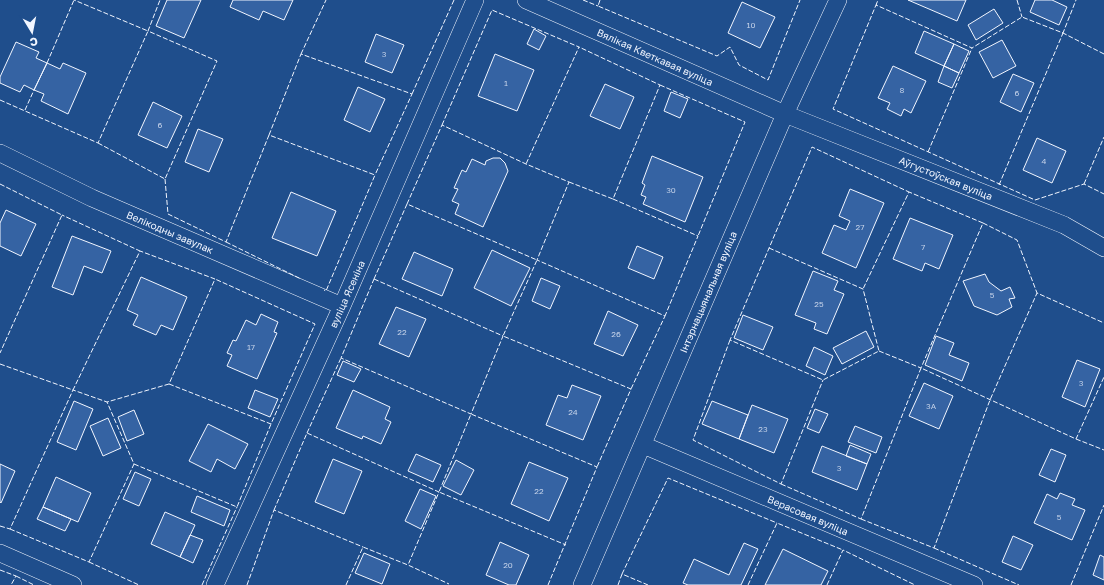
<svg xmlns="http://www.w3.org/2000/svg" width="1104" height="585" font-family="'Golos Text',sans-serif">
<rect width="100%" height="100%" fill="#1f4e8c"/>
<!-- building -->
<path fill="#3563a3" stroke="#f2f6ff" d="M 167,0 L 201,0 L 184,38 L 156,26 Z
M 233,0 L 293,0 L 284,20 L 263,11 L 259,20 L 230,7 Z
M 908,0 L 966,0 L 957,21 Z
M 1035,0 L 1052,0 L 1067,7 L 1059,25 L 1030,12 Z
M 742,2 L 775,17 L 760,48 L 728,33 Z
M 994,9 L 1003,23 L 976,40 L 968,25 Z
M 534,29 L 546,36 L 539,50 L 527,44 Z
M 924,31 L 954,44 L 944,66 L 915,53 Z
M 376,34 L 404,45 L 392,73 L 365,62 Z
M 1002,40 L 1016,66 L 993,78 L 979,52 Z
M 16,42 L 39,52 L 36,58 L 47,63 L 34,90 L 24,85 L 20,92 L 0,83 L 0,77 Z
M 954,44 L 969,51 L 959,73 L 944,66 Z
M 495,54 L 534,70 L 517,111 L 478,96 Z
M 47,63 L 60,69 L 63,63 L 86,73 L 68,114 L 41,101 L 44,94 L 34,90 Z
M 893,66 L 926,81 L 911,113 L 904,109 L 901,116 L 887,109 L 890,103 L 878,98 Z
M 944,66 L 959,73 L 952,88 L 938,82 Z
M 1013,74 L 1034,83 L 1021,112 L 1000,102 Z
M 605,84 L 634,97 L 620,129 L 590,116 Z
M 358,87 L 385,99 L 370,132 L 344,120 Z
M 671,92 L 688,99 L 680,118 L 664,111 Z
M 153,102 L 182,116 L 167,148 L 138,135 Z
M 198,129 L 223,139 L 209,172 L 185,162 Z
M 1037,138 L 1066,151 L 1052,183 L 1023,170 Z
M 652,156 L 703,177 L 685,222 L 643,204 L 646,197 L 641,195 L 645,185 L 642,183 Z
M 493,158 L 500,158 L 505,163 L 508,171 L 483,227 L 455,214 L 459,204 L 452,201 L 458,189 L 454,188 L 462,170 L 466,172 L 472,159 L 485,165 L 486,161 Z
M 850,189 L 884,203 L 856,268 L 822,253 L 834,225 L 846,230 L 850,221 L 839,216 Z
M 291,192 L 336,211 L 317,256 L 272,238 Z
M 6,210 L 36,224 L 21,256 L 0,246 L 0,223 Z
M 910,218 L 953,235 L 939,269 L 925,263 L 922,271 L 893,259 Z
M 72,236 L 111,251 L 102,273 L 84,266 L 73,295 L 52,287 Z
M 637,246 L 663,257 L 654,279 L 628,268 Z
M 492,250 L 530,268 L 511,306 L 474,288 Z
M 414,252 L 453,269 L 442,296 L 402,279 Z
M 813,271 L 838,281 L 834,290 L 844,294 L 827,334 L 814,329 L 816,323 L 795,315 Z
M 985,274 L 989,282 L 1001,291 L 1010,287 L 1015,298 L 1009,299 L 1012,307 L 997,315 L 974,306 L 963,281 Z
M 141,277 L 187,297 L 173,330 L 161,325 L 156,335 L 133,325 L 138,315 L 127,310 Z
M 541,278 L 560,286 L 550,309 L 532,301 Z
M 396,307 L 426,319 L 409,357 L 379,344 Z
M 608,311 L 638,325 L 623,356 L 594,344 Z
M 261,314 L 278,322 L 274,332 L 277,333 L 257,379 L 227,366 L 232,355 L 227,353 L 233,340 L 236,341 L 246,320 L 256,325 Z
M 743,315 L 773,327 L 763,350 L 734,338 Z
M 866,331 L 874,347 L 842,364 L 833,348 Z
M 936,336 L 954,343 L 949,355 L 969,363 L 962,381 L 925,365 Z
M 814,347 L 833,356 L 825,375 L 806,366 Z
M 1077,360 L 1100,369 L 1085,407 L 1062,397 Z
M 343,361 L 361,369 L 354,382 L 337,375 Z
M 924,383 L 953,396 L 939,429 L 909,416 Z
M 572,385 L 601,396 L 583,440 L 546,425 L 558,395 L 567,398 Z
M 255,390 L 278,399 L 270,417 L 248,408 Z
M 353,390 L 390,407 L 385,419 L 391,422 L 381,444 L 363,436 L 362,439 L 336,428 Z
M 74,401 L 93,409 L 76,450 L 57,442 Z
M 712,401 L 748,415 L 739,439 L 702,424 Z
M 752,405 L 788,419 L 774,453 L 739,439 Z
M 815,409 L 828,414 L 819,433 L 807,428 Z
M 134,410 L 144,434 L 127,441 L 118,417 Z
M 108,418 L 121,448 L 103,456 L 90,426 Z
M 208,424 L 248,444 L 235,469 L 217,459 L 211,472 L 189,461 Z
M 855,426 L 882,437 L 876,453 L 848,442 Z
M 850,445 L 871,454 L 867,464 L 846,456 Z
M 822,446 L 867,464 L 857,490 L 812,472 Z
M 1051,449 L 1066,455 L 1055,482 L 1039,475 Z
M 416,454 L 441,465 L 433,482 L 408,471 Z
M 333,459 L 362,471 L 344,514 L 315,502 Z
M 456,460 L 474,470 L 461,495 L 443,486 Z
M 529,462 L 568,478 L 549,521 L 511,504 Z
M 0,464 L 15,471 L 1,503 L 0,502 Z
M 135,472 L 151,479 L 139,506 L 123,499 Z
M 56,477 L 91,493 L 78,522 L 43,507 Z
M 420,489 L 436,496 L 421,529 L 405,521 Z
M 1060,493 L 1075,499 L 1072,505 L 1085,510 L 1072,540 L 1034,523 L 1047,494 L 1057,499 Z
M 197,496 L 230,510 L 224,526 L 191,512 Z
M 43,507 L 71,519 L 65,531 L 37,519 Z
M 165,512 L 195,525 L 180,557 L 151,544 Z
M 190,535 L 203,540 L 193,563 L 180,557 Z
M 1013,536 L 1033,545 L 1021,570 L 1002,562 Z
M 500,542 L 529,555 L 516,585 L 509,585 L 486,575 Z
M 744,543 L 758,549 L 741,585 L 688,585 L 683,583 L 694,559 L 729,575 Z
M 783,549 L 828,571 L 821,585 L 765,585 Z
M 364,553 L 390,564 L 382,584 L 355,573 Z
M 1100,555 L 1104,557 L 1104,580 L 1093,575 Z"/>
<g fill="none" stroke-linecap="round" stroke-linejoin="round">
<!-- minor casing -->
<g stroke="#f2f6ff" stroke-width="18">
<path id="minor" d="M 526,0 L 785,114 L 1064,225 L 1104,248
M 0,153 L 92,198 L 342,306
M 643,445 L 974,585
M 0,553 L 73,585
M 215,585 L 342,306 L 475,0
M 582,585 L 785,114 L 838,0"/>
</g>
<!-- minor -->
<use href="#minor" stroke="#1f4e8c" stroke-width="17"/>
<!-- fence -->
<path stroke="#f2f6ff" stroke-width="1" stroke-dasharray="5 2" stroke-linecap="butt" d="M 583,0 L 598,6
M 600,0 L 598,6 L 717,56 L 730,47 L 739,65 L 768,80 L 800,0
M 1017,0 L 1022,17
M 877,5 L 876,5 L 878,0
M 1062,33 L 1063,33 L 1076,0
M 301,54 L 326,0
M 1104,54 L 1063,33 L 1022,17 L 972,48 L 876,5 L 833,109 L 1035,200 L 1084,184 L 1104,194
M 47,63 L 74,0
M 660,85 L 745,122 L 698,236
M 412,94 L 454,0
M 0,100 L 98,143 L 148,31 L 74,0
M 25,110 L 34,90
M 442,125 L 492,10 L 579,47 L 526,164
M 269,135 L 301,54 L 412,94 L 375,175
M 98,143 L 165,179 L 217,61 L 148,31 L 160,0
M 928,152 L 972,48
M 165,179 L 168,214 L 226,242 L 269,135 L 375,175 L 326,291 L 324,290
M 569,182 L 613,199 L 660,85 L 579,47
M 0,184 L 62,215 L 0,353
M 1084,184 L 1104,137
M 999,185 L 1063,33
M 613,199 L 698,236 L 665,316
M 407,204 L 442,125 L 526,164 L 569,182 L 537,260 L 665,316 L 631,389
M 983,223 L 1017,240 L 1037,293
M 226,242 L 301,279
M 769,248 L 863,289 L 879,351 L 823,380 L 730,340 L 812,147 L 909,192 L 863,289
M 374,279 L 407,204 L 537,260 L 503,336 L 631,389 L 597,467
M 374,279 L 503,336 L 471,414 L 341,358 Z
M 730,340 L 693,440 L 781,484 L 823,380
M 879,351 L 921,368 L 983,223 L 909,192
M 0,364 L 73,390 L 140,251 L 62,215
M 169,384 L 271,424 L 315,324 L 215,279
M 307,433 L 341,358
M 1076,439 L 1104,450
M 134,464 L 237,507 L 271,424
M 781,484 L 861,519 L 921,368 L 1076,439 L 1104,377
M 274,510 L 307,433 L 439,492 L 408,565
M 861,519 L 934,548 L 990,400 L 1037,293 L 1104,323
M 0,526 L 10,529 L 73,390 L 107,402 L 169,384 L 215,279 L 140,251
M 10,529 L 89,562 L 134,464 L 107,402
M 934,548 L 1019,585
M 89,562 L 139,585
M 0,570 L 16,576 L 11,585
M 622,574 L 668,478 L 777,523
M 16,576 L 34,585
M 202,585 L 237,507
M 247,585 L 274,510 L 363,547
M 346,585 L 363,547 L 408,565 L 449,584
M 548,585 L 597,467 L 471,414 L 439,492 L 566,545
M 618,585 L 622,574 L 648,585
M 748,585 L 777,523 L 843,550
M 827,585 L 843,550 L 915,585
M 1071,585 L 1104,505"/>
</g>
<g text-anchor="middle" stroke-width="3" stroke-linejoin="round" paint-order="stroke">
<!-- number labels -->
<g font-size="8" fill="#c3d1e8">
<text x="751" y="28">10</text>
<text x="384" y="57">3</text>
<text x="506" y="86">1</text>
<text x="902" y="93">8</text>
<text x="1017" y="96">6</text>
<text x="160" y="128">6</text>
<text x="1044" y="164">4</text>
<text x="671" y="193">30</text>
<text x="860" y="230">27</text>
<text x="923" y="250">7</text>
<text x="992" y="298">5</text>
<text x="819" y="307">25</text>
<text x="402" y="335">22</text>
<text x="616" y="337">26</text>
<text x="251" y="350">17</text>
<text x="1081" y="386">3</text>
<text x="931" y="409">3А</text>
<text x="573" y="415">24</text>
<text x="763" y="432">23</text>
<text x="839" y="471">3</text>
<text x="539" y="494">22</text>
<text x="1059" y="520">5</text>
<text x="508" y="568">20</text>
</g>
<!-- street labels -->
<g font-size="10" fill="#f2f6ff" stroke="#1f4e8c">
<text transform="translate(655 57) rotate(24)" y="4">Вялікая Кветкавая вуліца</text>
<text transform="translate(946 178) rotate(22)" y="4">Аўгустоўская вуліца</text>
<text transform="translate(170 232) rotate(23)" y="4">Велікодны завулак</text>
<text transform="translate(708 292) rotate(-67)" y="4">Інтэрнацыянальная вуліца</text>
<text transform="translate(347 294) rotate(-66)" y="4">вуліца Ясеніна</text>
<text transform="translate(808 515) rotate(23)" y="4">Верасовая вуліца</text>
</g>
</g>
<!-- north arrow -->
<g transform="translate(32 32) rotate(170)" stroke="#1f4e8c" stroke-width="3" paint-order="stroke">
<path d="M0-3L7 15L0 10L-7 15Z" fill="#f2f6ff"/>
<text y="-6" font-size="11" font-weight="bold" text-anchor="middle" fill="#f2f6ff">С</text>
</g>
</svg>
